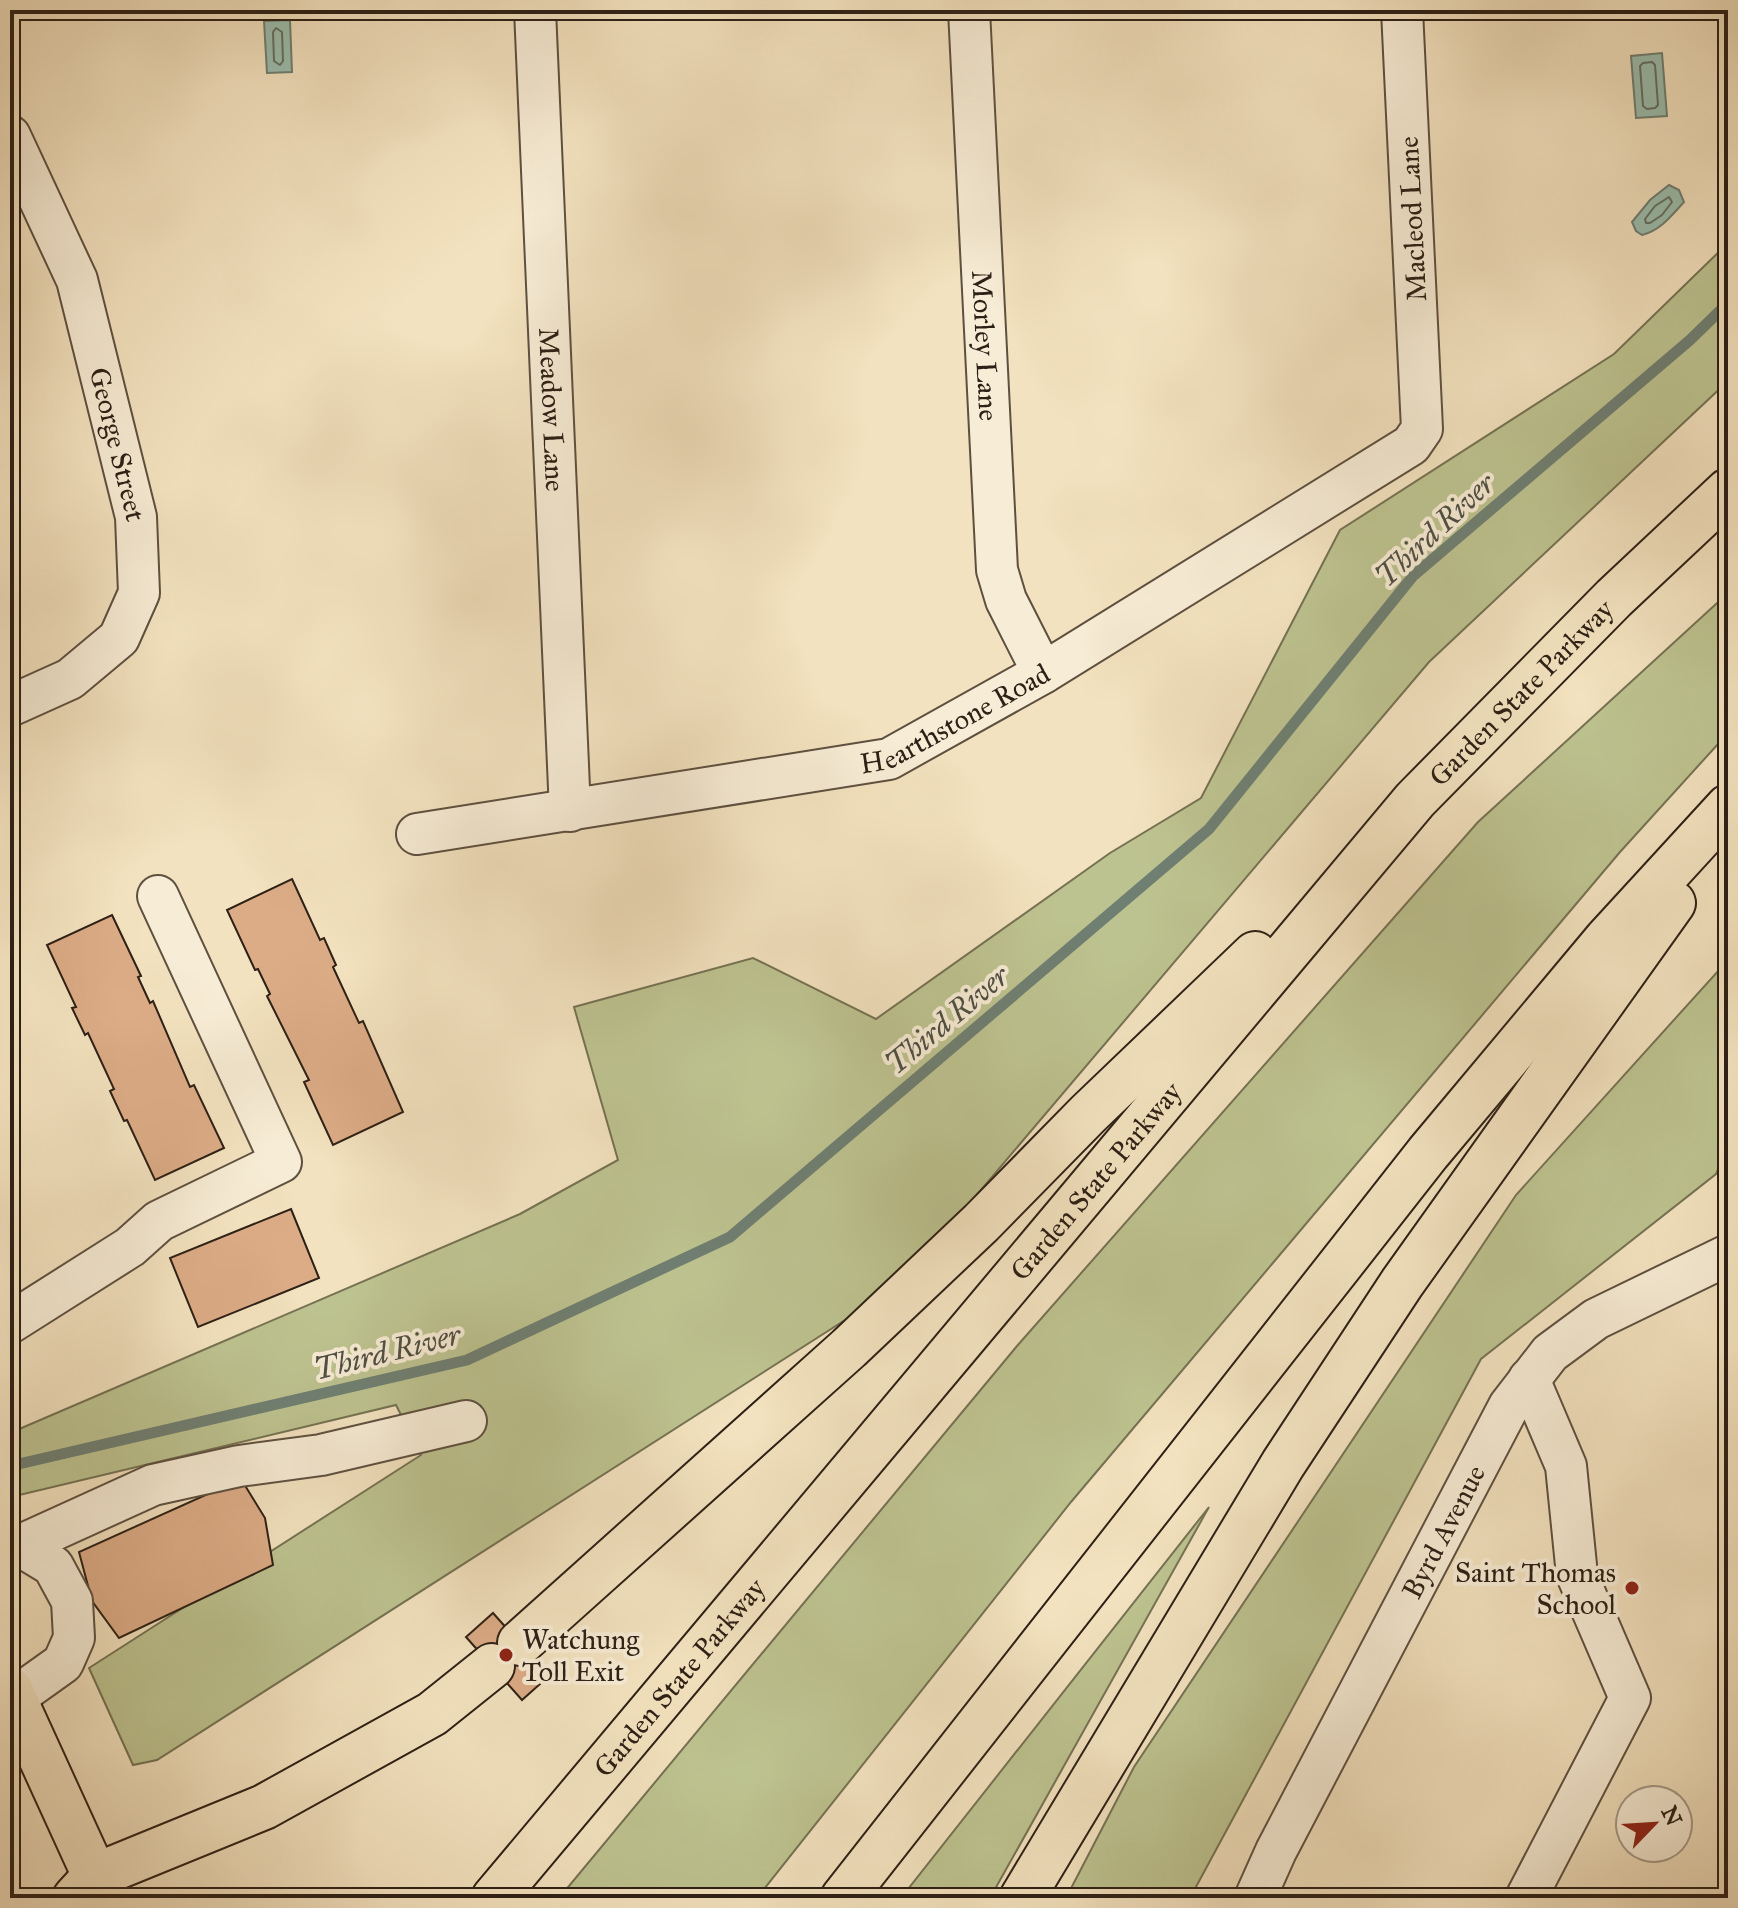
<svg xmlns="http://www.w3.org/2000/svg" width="1738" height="1908" font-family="'IM FELL Great Primer',serif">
<rect width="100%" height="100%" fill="#f3e2bf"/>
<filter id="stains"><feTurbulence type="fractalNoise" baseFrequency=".0025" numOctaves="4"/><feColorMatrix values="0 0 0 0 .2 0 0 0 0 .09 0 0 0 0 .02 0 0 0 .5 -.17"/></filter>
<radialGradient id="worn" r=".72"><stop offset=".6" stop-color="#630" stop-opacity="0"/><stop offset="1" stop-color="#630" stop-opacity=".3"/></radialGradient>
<!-- green -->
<path fill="#bdc390" stroke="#757253" stroke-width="2" d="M 1728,243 L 1728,381 L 1429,662 L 941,1237 L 892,1290 L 157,1760 L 133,1765 L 89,1668 L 421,1455 L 396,1405 L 11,1497 L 10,1433 L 520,1214 L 618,1160 L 574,1007 L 753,958 L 876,1019 L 1110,853 L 1201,798 L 1340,530 L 1614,354 Z
M 1728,593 L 1728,733 L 1620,852 L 1071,1502 L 757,1898 L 559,1898 L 1017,1346 L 1478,822 Z
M 1728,960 L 1728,1148 L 1716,1174 L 1481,1359 L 1190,1898 L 1066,1898 L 1134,1767 L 1516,1195 Z
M 1209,1507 L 990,1898 L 901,1898 Z"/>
<!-- water -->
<path fill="#9bbeaf" stroke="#6f7f72" stroke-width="2" d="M 290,20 L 292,72 L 267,73 L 264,21 Z
M 1662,53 L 1667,116 L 1636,118 L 1631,56 Z
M 1669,185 L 1679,190 L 1684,202 C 1671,216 1661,230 1642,235 L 1636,231 L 1632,222 L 1650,200 Z"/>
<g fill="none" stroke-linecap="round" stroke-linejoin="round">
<!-- shore -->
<path stroke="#646f62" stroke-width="2" d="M 276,28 L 282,32 L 283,61 L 280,65 L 274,61 L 273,32 Z
M 1652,62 L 1655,65 L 1658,105 L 1655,108 L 1647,109 L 1643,106 L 1640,66 L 1643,63 Z
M 1669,197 L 1672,202 L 1662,215 L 1650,223 L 1646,223 L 1645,219 L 1655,206 Z"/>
<!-- stream -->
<path stroke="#6f7f72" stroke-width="11" d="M 10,1466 L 467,1360 L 730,1237 L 1209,829 L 1413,576 L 1690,340 L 1728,303"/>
</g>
<!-- building -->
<path fill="#dcac86" stroke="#2d2016" stroke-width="2" d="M 292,879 L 320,940 L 324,938 L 336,965 L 333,967 L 359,1023 L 363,1021 L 403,1112 L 333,1145 L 304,1082 L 309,1080 L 267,996 L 270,994 L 258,969 L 255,970 L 227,910 Z
M 112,915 L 141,976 L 138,977 L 150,1003 L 153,1001 L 190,1087 L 194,1085 L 224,1148 L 155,1180 L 127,1120 L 124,1121 L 110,1091 L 114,1089 L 88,1033 L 85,1035 L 72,1008 L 76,1007 L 47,945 Z
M 291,1209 L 319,1278 L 198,1327 L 170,1258 Z
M 241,1479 L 265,1518 L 273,1565 L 119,1638 L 92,1601 L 79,1552 Z
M 493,1613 L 549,1676 L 522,1700 L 466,1637 Z"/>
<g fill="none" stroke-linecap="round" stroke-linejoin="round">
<!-- minor casing -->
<g stroke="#5e5040" stroke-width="44">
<g id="minor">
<path id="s1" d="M 535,10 L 570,811"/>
<path id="s2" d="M 969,10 L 997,570 L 1006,600 L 1043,673"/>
<path id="s3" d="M 10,136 L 77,280 L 136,517 L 139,593 L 119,638 L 70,679 L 10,706"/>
<path id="s4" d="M 417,834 L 889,759 L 1043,673 L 1411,445 L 1422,429 L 1402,10"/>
<path d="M 10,1323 L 130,1247 L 159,1221 L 281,1162 L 158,896"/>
<path d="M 10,1550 L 153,1485 L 239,1466 L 321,1455 L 466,1421"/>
<path d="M 14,1698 L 63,1663 L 74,1638 L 72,1601 L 53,1566 L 20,1546"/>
<path id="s5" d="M 1255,1898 L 1276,1851 L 1509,1406 L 1550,1353 L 1596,1319 L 1728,1255"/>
<path d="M 1526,1898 L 1630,1698 L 1577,1575 L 1566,1466 L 1529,1379"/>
</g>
</g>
<!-- major casing -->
<g stroke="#2d2016" stroke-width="48">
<path id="major" d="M 10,1690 L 105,1898"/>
</g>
<!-- highway casing -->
<g stroke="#2d2016" stroke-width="48">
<g id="highway">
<path d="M 520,1643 L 849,1348 L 981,1223 L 1088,1114 L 1255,954"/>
<path d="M 75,1898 L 95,1876 L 264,1807 L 432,1714 L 492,1666"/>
<path id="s6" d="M 494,1898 L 1415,800 L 1614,598 L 1728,491"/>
<path d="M 843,1898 L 1428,1153 L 1607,939 L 1728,807"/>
<path d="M 1022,1898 L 1283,1464 L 1402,1283 L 1673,903"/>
</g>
</g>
<!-- minor -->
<use href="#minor" stroke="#f7ecd5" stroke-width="40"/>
<!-- major -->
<use href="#major" stroke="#f3e2bf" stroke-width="44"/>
<!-- highway -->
<use href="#highway" stroke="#f3e2bf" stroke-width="44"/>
</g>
<!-- markers -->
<g fill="#8f2418" stroke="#f7ecd5" stroke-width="3">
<circle cx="1632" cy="1588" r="8"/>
<circle cx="506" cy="1655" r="8"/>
</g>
<g text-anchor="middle" stroke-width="8" stroke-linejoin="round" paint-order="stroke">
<!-- street labels -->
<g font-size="28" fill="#2d2016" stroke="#f7ecd5">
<text transform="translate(1412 219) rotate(-93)" y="10">Macleod Lane</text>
<text dy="10" stroke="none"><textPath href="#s2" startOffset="336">Morley Lane</textPath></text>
<text dy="10" stroke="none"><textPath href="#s1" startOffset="400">Meadow Lane</textPath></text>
<text dy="10" stroke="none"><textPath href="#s3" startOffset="328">George Street</textPath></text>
<text dy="10" stroke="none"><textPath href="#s6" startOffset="1584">Garden State Parkway</textPath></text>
<text dy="10" stroke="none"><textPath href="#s4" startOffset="554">Hearthstone Road</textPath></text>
<text dy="10" stroke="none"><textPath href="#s6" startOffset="936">Garden State Parkway</textPath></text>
<text dy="10" stroke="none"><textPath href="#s5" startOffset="412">Byrd Avenue</textPath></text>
<text dy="10" stroke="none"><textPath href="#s6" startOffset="288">Garden State Parkway</textPath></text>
</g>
<!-- poi labels -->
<g font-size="28" fill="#2d2016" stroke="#f7ecd5" text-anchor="end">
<text x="1616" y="1582">Saint Thomas<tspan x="1616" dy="32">School</tspan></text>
<text x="522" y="1649" text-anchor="start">Watchung<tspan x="522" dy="32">Toll Exit</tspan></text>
</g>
<!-- water labels -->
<g font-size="30" font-style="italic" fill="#4e4f44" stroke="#f7ecd5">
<text transform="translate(1435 530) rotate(-43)" y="10">Third River</text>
<text transform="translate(947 1020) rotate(-40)" y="10">Third River</text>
<text transform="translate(387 1352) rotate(-14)" y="10">Third River</text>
</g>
</g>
<!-- margin -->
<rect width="1738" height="1908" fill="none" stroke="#f3e2bf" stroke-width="40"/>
<rect x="12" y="12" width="1714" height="1884" fill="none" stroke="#2d2016" stroke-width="4"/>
<rect x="20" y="20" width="1698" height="1868" fill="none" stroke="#2d2016" stroke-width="2"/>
<!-- north arrow -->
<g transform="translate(1654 1824) rotate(65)"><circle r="38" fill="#f7ecd5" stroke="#a69a89" stroke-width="2"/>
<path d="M0-6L14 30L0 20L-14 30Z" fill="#8f2418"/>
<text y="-12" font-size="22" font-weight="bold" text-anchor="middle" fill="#2d2016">N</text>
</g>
<rect width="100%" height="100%" filter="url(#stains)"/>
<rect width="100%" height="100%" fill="url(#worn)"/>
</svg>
